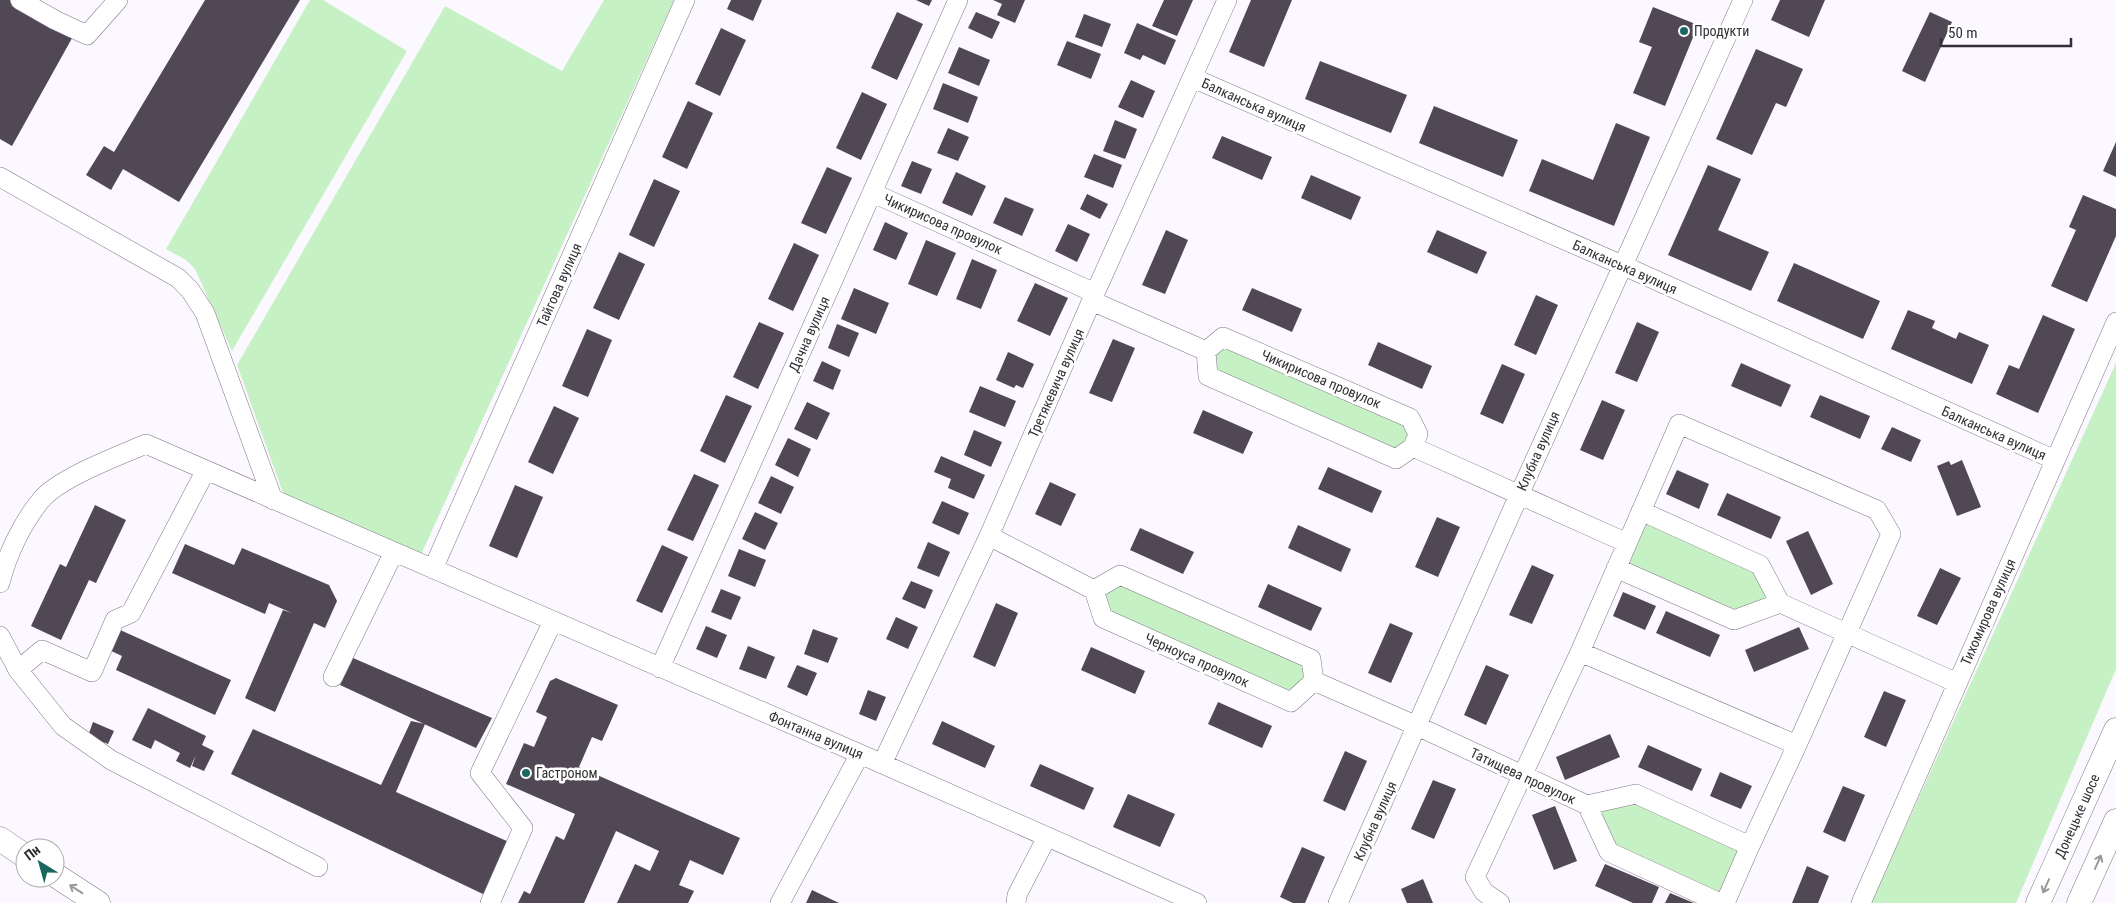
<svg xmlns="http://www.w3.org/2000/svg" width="2116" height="903" font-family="'Roboto Condensed',sans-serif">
<rect width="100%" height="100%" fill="#fcf8ff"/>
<!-- green -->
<path fill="#c6f1c4" d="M 310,0 L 323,0 L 407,51 L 232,351 L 195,269 L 186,260 L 166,249 Z
M 604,0 L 674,0 L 419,559 L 286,501 L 237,365 L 445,6 L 562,71 Z
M 1230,344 L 1408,420 L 1414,433 L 1393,454 L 1218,377 L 1211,367 L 1218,348 Z
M 2116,363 L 2116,669 L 2016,903 L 1871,903 Z
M 1647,518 L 1754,566 L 1767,601 L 1734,613 L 1626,565 Z
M 1121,582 L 1298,658 L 1305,671 L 1299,686 L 1284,692 L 1109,614 L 1102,604 L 1110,586 Z
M 1635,800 L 1742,848 L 1721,895 L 1612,847 L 1600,813 Z"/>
<!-- building -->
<path fill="#514856" d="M 0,0 L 21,0 L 76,31 L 12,146 L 0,139 Z
M 205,0 L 300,0 L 179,202 L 123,169 L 111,190 L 86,175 L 104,146 L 114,152 Z
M 731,0 L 762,0 L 753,21 L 727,9 Z
M 916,0 L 932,0 L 929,6 Z
M 993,0 L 1025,0 L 1015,23 L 997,15 L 1002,4 Z
M 1164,0 L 1193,0 L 1177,36 L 1152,26 Z
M 1251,0 L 1292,0 L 1264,67 L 1229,52 Z
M 1780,0 L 1825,0 L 1809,37 L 1771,20 Z
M 1653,7 L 1698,25 L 1665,106 L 1633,93 L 1652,47 L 1639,42 Z
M 897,12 L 923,24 L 897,80 L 871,68 Z
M 976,12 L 1000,22 L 992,39 L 968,28 Z
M 1930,12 L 1952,22 L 1925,82 L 1902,71 Z
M 1084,14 L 1111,24 L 1102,47 L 1075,37 Z
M 1137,23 L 1176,40 L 1165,65 L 1143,55 L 1140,60 L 1124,53 Z
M 721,28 L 746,40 L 720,96 L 695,84 Z
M 1067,41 L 1101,54 L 1091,79 L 1057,65 Z
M 959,47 L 990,60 L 979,86 L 948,73 Z
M 1756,49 L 1803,69 L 1786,107 L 1776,103 L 1752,155 L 1716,139 Z
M 1320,61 L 1407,95 L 1391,133 L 1305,99 Z
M 1131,80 L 1155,91 L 1143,118 L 1118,107 Z
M 943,83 L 978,97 L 968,123 L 933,109 Z
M 862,92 L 887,104 L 861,160 L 836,148 Z
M 688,101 L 713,113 L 687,169 L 662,157 Z
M 1434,106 L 1518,140 L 1503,177 L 1419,143 Z
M 1115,120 L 1137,129 L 1125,159 L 1103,151 Z
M 1616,123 L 1650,137 L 1614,226 L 1529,191 L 1542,159 L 1593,180 Z
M 948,128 L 969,137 L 958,161 L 937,153 Z
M 1222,136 L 1272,157 L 1262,180 L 1212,158 Z
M 2116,142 L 2116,177 L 2103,171 Z
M 1094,154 L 1122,165 L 1113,188 L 1084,177 Z
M 912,161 L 932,169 L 921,194 L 901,186 Z
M 1708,165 L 1741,179 L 1718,230 L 1769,252 L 1751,291 L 1668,255 Z
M 827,167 L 852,178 L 826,234 L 801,223 Z
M 956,172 L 986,186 L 972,216 L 942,203 Z
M 1311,175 L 1361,197 L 1351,220 L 1301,198 Z
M 654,179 L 680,191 L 654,247 L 629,235 Z
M 1087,194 L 1108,204 L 1100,219 L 1080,209 Z
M 2083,195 L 2116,209 L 2116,236 L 2087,302 L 2051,286 L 2076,230 L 2069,227 Z
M 1005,197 L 1034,209 L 1022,236 L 993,223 Z
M 885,222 L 908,233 L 896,260 L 873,250 Z
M 1068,224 L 1090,234 L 1077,262 L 1055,251 Z
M 1166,230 L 1188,240 L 1165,294 L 1142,285 Z
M 1437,230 L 1487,252 L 1477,274 L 1427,252 Z
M 926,240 L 956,253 L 937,296 L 908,284 Z
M 794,243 L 819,255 L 793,311 L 768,299 Z
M 619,252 L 645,264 L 619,320 L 593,308 Z
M 972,259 L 997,270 L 981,309 L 956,299 Z
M 1794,263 L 1880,301 L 1863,339 L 1777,301 Z
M 1035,283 L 1068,298 L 1050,336 L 1017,321 Z
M 854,288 L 889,303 L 876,334 L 841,319 Z
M 1252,288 L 1302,309 L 1292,332 L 1242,310 Z
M 1536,295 L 1558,305 L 1536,355 L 1514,345 Z
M 1908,310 L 1935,321 L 1932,328 L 1956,339 L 1959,332 L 1989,345 L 1972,384 L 1891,349 Z
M 2043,315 L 2075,329 L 2038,413 L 1996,394 L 2009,365 L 2019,369 Z
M 759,322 L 784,333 L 758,389 L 733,377 Z
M 1637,322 L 1659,332 L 1637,382 L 1615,373 Z
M 837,324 L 859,333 L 849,357 L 828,348 Z
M 587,329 L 612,340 L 588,397 L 562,386 Z
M 1113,339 L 1135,348 L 1112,402 L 1089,393 Z
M 1378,342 L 1432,366 L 1422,389 L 1368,365 Z
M 1008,352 L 1034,364 L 1023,388 L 1016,385 L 1014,388 L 996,380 Z
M 822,361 L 841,370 L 833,390 L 813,381 Z
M 1741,363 L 1791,385 L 1781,407 L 1731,386 Z
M 1502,364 L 1525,374 L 1503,424 L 1480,414 Z
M 980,386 L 1016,401 L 1005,427 L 969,412 Z
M 726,395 L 752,406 L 725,463 L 700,451 Z
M 1820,395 L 1870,416 L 1860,439 L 1810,417 Z
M 1602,400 L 1625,410 L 1603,460 L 1580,450 Z
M 807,402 L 830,413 L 817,440 L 794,429 Z
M 554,406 L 579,418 L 553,474 L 528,462 Z
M 1203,410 L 1253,432 L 1243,454 L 1193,433 Z
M 1892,427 L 1921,440 L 1911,462 L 1881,449 Z
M 974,430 L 1002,442 L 991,467 L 964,455 Z
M 788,438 L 811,449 L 798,477 L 775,465 Z
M 941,456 L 985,475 L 974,499 L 948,488 L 951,479 L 934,472 Z
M 1962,460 L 1981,507 L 1957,516 L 1937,466 L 1949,461 L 1951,465 Z
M 1328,467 L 1382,491 L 1372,513 L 1318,489 Z
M 1677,470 L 1709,484 L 1699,509 L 1666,494 Z
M 694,474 L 719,485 L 693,541 L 667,530 Z
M 771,476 L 794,487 L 781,514 L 758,503 Z
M 1050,482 L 1076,494 L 1061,526 L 1035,514 Z
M 515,485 L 543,497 L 517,558 L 489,546 Z
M 1727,493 L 1781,517 L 1771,539 L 1717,515 Z
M 942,501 L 969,513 L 959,535 L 932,523 Z
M 95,505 L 126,520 L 96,583 L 89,580 L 61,640 L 31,626 L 60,564 L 66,567 Z
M 755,512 L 778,523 L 765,550 L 742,539 Z
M 1437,517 L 1460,527 L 1438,577 L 1415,567 Z
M 1298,525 L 1351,549 L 1341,572 L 1288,548 Z
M 1140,528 L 1194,552 L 1183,574 L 1130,550 Z
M 1808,531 L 1833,584 L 1811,595 L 1786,541 Z
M 928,542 L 950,552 L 939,577 L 917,568 Z
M 185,544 L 234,565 L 242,548 L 329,585 L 337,601 L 325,628 L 314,623 L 275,712 L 245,698 L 283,610 L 292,613 L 269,603 L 265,614 L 172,573 Z
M 662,545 L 688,557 L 662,613 L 636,601 Z
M 739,549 L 766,560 L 755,587 L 728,576 Z
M 1532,565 L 1554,575 L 1532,624 L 1509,615 Z
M 1940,568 L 1961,578 L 1937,625 L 1917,616 Z
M 911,581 L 933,590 L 925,609 L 902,599 Z
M 1268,584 L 1322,608 L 1311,631 L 1258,607 Z
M 721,589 L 741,597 L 731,620 L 711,612 Z
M 1623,592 L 1656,606 L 1645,630 L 1613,616 Z
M 996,603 L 1018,613 L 995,667 L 973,657 Z
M 1666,611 L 1720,635 L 1710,657 L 1656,633 Z
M 896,617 L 918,627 L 908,649 L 886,639 Z
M 1390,623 L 1413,633 L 1391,683 L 1368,673 Z
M 706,626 L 727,635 L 717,658 L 696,649 Z
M 1799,627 L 1809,649 L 1754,672 L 1745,650 Z
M 118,629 L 231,680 L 215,715 L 116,670 L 122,656 L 109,650 Z
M 813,629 L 838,638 L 828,663 L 804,654 Z
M 748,646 L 775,657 L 766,679 L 739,669 Z
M 1091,647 L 1145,671 L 1135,694 L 1081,670 Z
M 353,658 L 492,718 L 476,748 L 340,685 Z
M 797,665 L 817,673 L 807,696 L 787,687 Z
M 1486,665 L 1509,675 L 1486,725 L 1464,715 Z
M 556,678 L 618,705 L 602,741 L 592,737 L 579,767 L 740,838 L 723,875 L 690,860 L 679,885 L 694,891 L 688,903 L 617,903 L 635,864 L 650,871 L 659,851 L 616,831 L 584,903 L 518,903 L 524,891 L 530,894 L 556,836 L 564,840 L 575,814 L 506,784 L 524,743 L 534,747 L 547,717 L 536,712 L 550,681 Z
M 868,690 L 886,697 L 876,721 L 859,714 Z
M 1884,691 L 1906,700 L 1886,747 L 1864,737 Z
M 1218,702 L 1272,726 L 1262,748 L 1208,724 Z
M 148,708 L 206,736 L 202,745 L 214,751 L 204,771 L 192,766 L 196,755 L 190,768 L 176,761 L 180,753 L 155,740 L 151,749 L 132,740 Z
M 411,721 L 425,724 L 396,792 L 509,842 L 485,895 L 231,774 L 253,729 L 381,785 Z
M 942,721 L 995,746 L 985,768 L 932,744 Z
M 93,722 L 114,731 L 108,744 L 88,736 Z
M 1610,734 L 1620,757 L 1565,780 L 1556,757 Z
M 1648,745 L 1702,769 L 1692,791 L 1638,767 Z
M 1345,751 L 1367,761 L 1345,811 L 1323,801 Z
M 1040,764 L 1094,788 L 1084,810 L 1030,786 Z
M 1720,772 L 1752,786 L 1741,809 L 1710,796 Z
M 1433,780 L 1456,789 L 1434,839 L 1411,829 Z
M 1843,786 L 1865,795 L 1845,842 L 1823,832 Z
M 1128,794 L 1175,814 L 1160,847 L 1113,827 Z
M 1555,806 L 1577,861 L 1554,870 L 1532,815 Z
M 1302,847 L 1325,857 L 1305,903 L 1293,903 L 1280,897 Z
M 1605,864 L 1659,887 L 1652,903 L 1633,903 L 1595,886 Z
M 1807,866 L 1829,876 L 1818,903 L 1792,903 Z
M 1423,879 L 1433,903 L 1407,903 L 1401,889 Z
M 812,890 L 839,903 L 806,903 Z
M 1670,893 L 1694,903 L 1665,903 Z"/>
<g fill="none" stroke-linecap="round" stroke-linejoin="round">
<!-- minor casing -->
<g stroke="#817787" stroke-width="20">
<path id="minor" d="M 20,0 L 55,20 L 87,35 L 118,0
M 1193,78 L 1622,265 L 2055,460
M 0,177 L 178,278 L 190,290 L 205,313 L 273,500
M 873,193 L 1095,293
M 1092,301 L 1206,351 L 1223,337 L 1410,418 L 1418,434 L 1413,447 L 1627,543
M 1206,351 L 1208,376 L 1396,459 L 1413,447
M 1641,511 L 1760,565 L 1780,603 L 1957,683
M 989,536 L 1094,590 L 1120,575 L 1311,659 L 1314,681 L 1417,726 L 1587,805 L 1636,794 L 1750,846 L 1797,745
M 1616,568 L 1734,620 L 1780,603
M 433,569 L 685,0
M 0,583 C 7,555 22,523 41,500 C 59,478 118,456 146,444 L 860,754 L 1197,903
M 1094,590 L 1103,618 L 1291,702 L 1314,681
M 0,636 L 18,670 L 63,726 L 111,760 L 318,867
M 660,668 L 958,0
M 18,670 L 42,650 L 92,672 L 115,620 L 131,613 L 206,470
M 333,677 L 394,552
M 882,764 L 989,536 L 1095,293 L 1227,0
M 1587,805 L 1609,852 L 1720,903
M 490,903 L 523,828 L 480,773 L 553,621
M 780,903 L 860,754
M 1016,903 L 1017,895 L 1047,837
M 1338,903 L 1519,495 L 1743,0
M 1500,903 L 1484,892 L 1475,877 L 1580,652 L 1679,424 L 1877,510 L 1891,534 L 1797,745 L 1580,652
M 1725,903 L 1750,846
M 1861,903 L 2116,322"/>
</g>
<!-- major casing -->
<g stroke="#817787" stroke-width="25">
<path id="major" d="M 0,839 L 25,856
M 55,875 L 98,903
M 2038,903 L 2116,730
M 2079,903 L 2116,821"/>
</g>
<!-- minor -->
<use href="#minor" stroke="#fff" stroke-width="19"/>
<!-- major -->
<use href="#major" stroke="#fff" stroke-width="24"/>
</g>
<!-- one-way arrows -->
<defs><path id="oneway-shaft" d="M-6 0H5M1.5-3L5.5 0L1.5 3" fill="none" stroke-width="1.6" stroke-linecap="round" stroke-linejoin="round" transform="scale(1.25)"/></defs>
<g stroke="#99979a">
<use href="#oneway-shaft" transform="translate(2098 862) rotate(-66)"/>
<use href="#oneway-shaft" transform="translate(2046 886) rotate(114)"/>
<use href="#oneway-shaft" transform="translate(76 889) rotate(-147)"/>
</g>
<!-- markers -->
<g fill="#1a6660" stroke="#fff" stroke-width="2">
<circle cx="1684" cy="31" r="5"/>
<circle cx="526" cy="773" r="5"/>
</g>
<g text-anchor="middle" stroke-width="5" stroke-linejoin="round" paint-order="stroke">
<!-- poi labels -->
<g font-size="14" fill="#332f35" stroke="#fff" text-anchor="start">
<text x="1694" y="36">Продукти</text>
<text x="536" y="778">Гастроном</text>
</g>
<!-- street labels -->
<g font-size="14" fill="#332f35" stroke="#fff">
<text transform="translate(1254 105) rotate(24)" y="5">Балканська вулиця</text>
<text transform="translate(943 224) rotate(24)" y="5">Чикирисова провулок</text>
<text transform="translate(1625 267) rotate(24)" y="5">Балканська вулиця</text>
<text transform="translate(559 285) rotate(-66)" y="5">Тайгова вулиця</text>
<text transform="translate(809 334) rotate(-66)" y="5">Дачна вулиця</text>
<text transform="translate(1321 379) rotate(23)" y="5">Чикирисова провулок</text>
<text transform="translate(1056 383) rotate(-66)" y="5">Третякевича вулиця</text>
<text transform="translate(1994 433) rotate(24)" y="5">Балканська вулиця</text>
<text transform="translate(1538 451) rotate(-66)" y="5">Клубна вулиця</text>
<text transform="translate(1988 612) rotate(-66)" y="5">Тихомирова вулиця</text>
<text transform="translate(1197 660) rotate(24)" y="5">Черноуса провулок</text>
<text transform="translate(816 735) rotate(23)" y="5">Фонтанна вулиця</text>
<text transform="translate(1523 776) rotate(25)" y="5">Татищева провулок</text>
<text transform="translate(2077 816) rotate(-66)" y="5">Донецьке шосе</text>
<text transform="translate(1375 821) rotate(-66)" y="5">Клубна вулиця</text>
</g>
</g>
<!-- north arrow -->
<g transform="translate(40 863) rotate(323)"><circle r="24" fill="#ffffff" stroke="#adacae"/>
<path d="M0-4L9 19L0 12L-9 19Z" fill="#1a6660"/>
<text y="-8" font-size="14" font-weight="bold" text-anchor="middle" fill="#332f35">Пн</text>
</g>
<!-- scale -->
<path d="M1941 38v8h130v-8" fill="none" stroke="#332f35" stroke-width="2.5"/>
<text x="1948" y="38" font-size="15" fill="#332f35" stroke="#ffffff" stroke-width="4" paint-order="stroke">50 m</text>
</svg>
